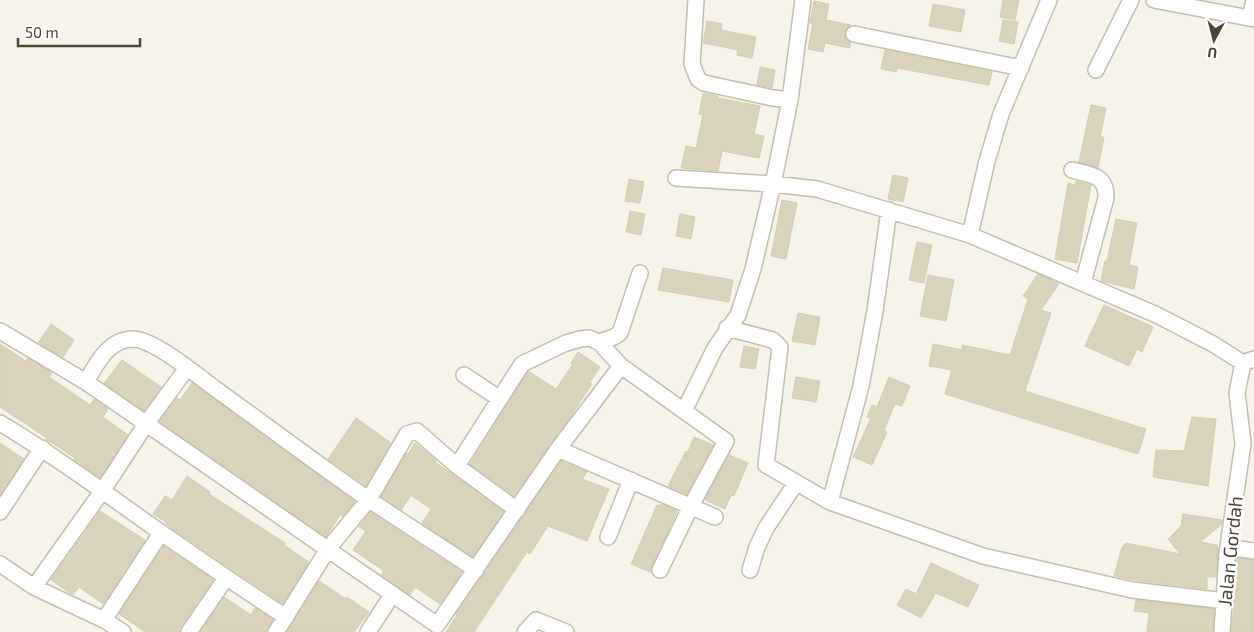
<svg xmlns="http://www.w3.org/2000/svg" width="1254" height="632" font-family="'Exo 2',sans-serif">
<rect width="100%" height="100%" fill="#f6f4ea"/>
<!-- building -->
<path fill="#d9d3be" stroke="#d5ccb0" d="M 1003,0 L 1019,0 L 1015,20 L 1000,17 Z
M 814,1 L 829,4 L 826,20 L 851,25 L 847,28 L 845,33 L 845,37 L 850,42 L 850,48 L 825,43 L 823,52 L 808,49 L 813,23 L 810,23 Z
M 933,4 L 965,10 L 961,32 L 929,26 Z
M 1003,20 L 1018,22 L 1014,44 L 999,41 Z
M 707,21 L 722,24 L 721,30 L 756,37 L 752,58 L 737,55 L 738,50 L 703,43 Z
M 885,50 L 992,72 L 989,85 L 897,68 L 896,72 L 881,69 Z
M 760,67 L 775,70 L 772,88 L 757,85 Z
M 703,93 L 718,96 L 718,98 L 760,106 L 754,134 L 764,136 L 759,158 L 722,151 L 718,171 L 681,168 L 686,146 L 696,148 L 703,115 L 699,114 Z
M 1091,105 L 1106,108 L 1100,137 L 1104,137 L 1098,168 L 1079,162 Z
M 893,175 L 908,178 L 903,202 L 888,199 Z
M 629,179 L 644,182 L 640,203 L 625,201 Z
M 1076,181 L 1091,185 L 1077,263 L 1055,259 L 1068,183 L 1075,185 Z
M 782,200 L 797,203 L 786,259 L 771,256 Z
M 630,211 L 645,214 L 641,235 L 626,232 Z
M 680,214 L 695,217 L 691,239 L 676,236 Z
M 1116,219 L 1137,223 L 1129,265 L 1138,267 L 1134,289 L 1101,281 L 1105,261 L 1107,261 Z
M 917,242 L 932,245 L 924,283 L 909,280 Z
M 663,268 L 733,280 L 729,302 L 658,290 Z
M 1038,274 L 1059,284 L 1041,310 L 1051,313 L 1025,391 L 1146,429 L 1138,454 L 945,394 L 952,370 L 929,366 L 933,344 L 962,350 L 962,345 L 1010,355 L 1028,299 L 1023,296 Z
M 928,275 L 954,280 L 946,321 L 920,316 Z
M 1104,305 L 1153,327 L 1142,352 L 1137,349 L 1129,366 L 1085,346 Z
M 798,313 L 820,317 L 815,345 L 792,341 Z
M 51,324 L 74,340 L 63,357 L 38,343 Z
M 0,344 L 26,361 L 28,358 L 52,373 L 49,377 L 90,405 L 94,399 L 108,409 L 103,417 L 128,435 L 100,478 L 74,459 L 75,458 L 46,439 L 47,438 L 0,407 Z
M 744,346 L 759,349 L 755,369 L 740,367 Z
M 578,352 L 600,367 L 590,382 L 592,384 L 567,422 L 514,496 L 470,464 L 528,371 L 556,389 L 573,364 L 571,363 Z
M 122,360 L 161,387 L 144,411 L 104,383 Z
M 796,377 L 820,381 L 816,402 L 792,398 Z
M 889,377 L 910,386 L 902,406 L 895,404 L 884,430 L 887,432 L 872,465 L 853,457 L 871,418 L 867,417 L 872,405 L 877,407 Z
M 192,383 L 355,501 L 343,516 L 340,515 L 326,537 L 159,421 L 177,398 L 180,400 Z
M 1192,417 L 1216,419 L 1208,486 L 1153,477 L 1156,450 L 1184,451 Z
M 356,418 L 391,443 L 366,486 L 328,459 Z
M 694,437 L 713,445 L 687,494 L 668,486 L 686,451 L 688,452 Z
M 0,443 L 24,459 L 0,495 Z
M 415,443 L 436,460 L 435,462 L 504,512 L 473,557 L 422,523 L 431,509 L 411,495 L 401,510 L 381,497 L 406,453 L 408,454 Z
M 729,455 L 748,463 L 734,496 L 731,495 L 725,509 L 705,500 Z
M 561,461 L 587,472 L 582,479 L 609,489 L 587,541 L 548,526 L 530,554 L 527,552 L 474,632 L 446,632 L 457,615 L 456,614 Z
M 187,476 L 210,492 L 209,494 L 285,543 L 284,545 L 309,562 L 283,604 L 174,530 L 166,524 L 166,522 L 153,514 L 165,496 L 172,500 Z
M 661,504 L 677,511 L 650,572 L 631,564 L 657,505 L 660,506 Z
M 100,511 L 145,540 L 103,604 L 79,587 L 73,595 L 51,580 Z
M 370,512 L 462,572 L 440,604 L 415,587 L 410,595 L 381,575 L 384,571 L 353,550 L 366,531 L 359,527 Z
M 1183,514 L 1222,520 L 1222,524 L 1200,542 L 1217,545 L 1218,549 L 1216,577 L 1207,577 L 1207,589 L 1140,581 L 1114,576 L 1122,547 L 1126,543 L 1180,554 L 1168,539 L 1181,526 Z
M 164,546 L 213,580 L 181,627 L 180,632 L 145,632 L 119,614 Z
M 1236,558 L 1254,560 L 1254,632 L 1231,632 L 1237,579 L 1235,579 Z
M 931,563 L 979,585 L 968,607 L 936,593 L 921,618 L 897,605 L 906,589 L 916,594 Z
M 319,581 L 346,599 L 347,597 L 369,612 L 354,632 L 287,632 Z
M 224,597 L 251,615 L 255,608 L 273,620 L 267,632 L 200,632 Z
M 1136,600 L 1214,609 L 1213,632 L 1147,632 L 1149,613 L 1134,611 Z"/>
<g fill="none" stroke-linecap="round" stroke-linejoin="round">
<!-- street casing -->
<g stroke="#c3bfab" stroke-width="18">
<path id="street" d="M 696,0 L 692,64 L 698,79 L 704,83 L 773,98 L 790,100
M 1154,0 L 1254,19
M 1250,18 L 1254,0
M 854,34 L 1021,68
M 1096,70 L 1131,0
M 1072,170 C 1091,175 1107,175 1106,198 L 1083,283
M 676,178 L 773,184 L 817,189 L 970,235 L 1157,315 L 1213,344 L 1243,363
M 970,235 L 987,161 L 1001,114 L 1049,0
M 727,328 L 773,340 L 780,347 L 766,465 L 830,502 L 983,556 L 1132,590 L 1225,601
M 0,331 L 86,382 L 437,625 L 558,449 L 621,366
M 599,342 L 614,337 L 620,333 L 640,273
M 464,375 L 500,399
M 86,382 C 97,363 108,339 134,339 C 155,340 199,377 217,390 C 267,426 315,462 365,497 C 402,522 439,545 476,570
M 684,411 L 715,348 L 738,315 L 753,269 L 773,184 L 790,100 L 803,0
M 0,423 C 57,457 109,496 163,534 C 204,562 244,590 286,617
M 558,449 L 715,517
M 457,466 L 522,364 L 566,343 L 580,339 L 589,338 L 599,342 L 621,366 L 726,441 L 691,506 L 660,570
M 830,502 L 861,386 L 875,311 L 889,210
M 0,512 L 42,448
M 608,537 L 631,480
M 1228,547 L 1254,551
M 0,564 L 34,587 L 104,620 L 123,632
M 750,570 L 757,547 L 766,528 L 796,483
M 34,587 L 103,490 L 146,424 L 187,368
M 104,620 L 161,533
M 189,632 L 226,578
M 276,632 L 328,549 L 369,499 L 407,434 L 417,431 L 457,466 L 517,510
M 368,632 L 392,595
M 525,632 L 536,620 L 566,632
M 1222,632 L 1227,553 L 1243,444 L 1237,393 L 1243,363 L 1254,359"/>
</g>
<!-- street -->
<use href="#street" stroke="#fff" stroke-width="15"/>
</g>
<g text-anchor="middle" stroke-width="5" stroke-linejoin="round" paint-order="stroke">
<!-- street labels -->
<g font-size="19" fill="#4b4637" stroke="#fff">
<text transform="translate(1230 551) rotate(-84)" y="7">Jalan Gordah</text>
</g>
</g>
<!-- north arrow -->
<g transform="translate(1214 40) rotate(187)" stroke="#ffffff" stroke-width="4" paint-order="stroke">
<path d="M0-4L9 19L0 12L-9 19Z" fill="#4b4637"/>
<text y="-8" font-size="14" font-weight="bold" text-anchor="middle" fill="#4b4637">U</text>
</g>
<!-- scale -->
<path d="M18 38v8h122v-8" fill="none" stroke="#4b4637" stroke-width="2.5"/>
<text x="25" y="38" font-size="15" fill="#4b4637" stroke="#ffffff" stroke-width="4" paint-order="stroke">50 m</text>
</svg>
